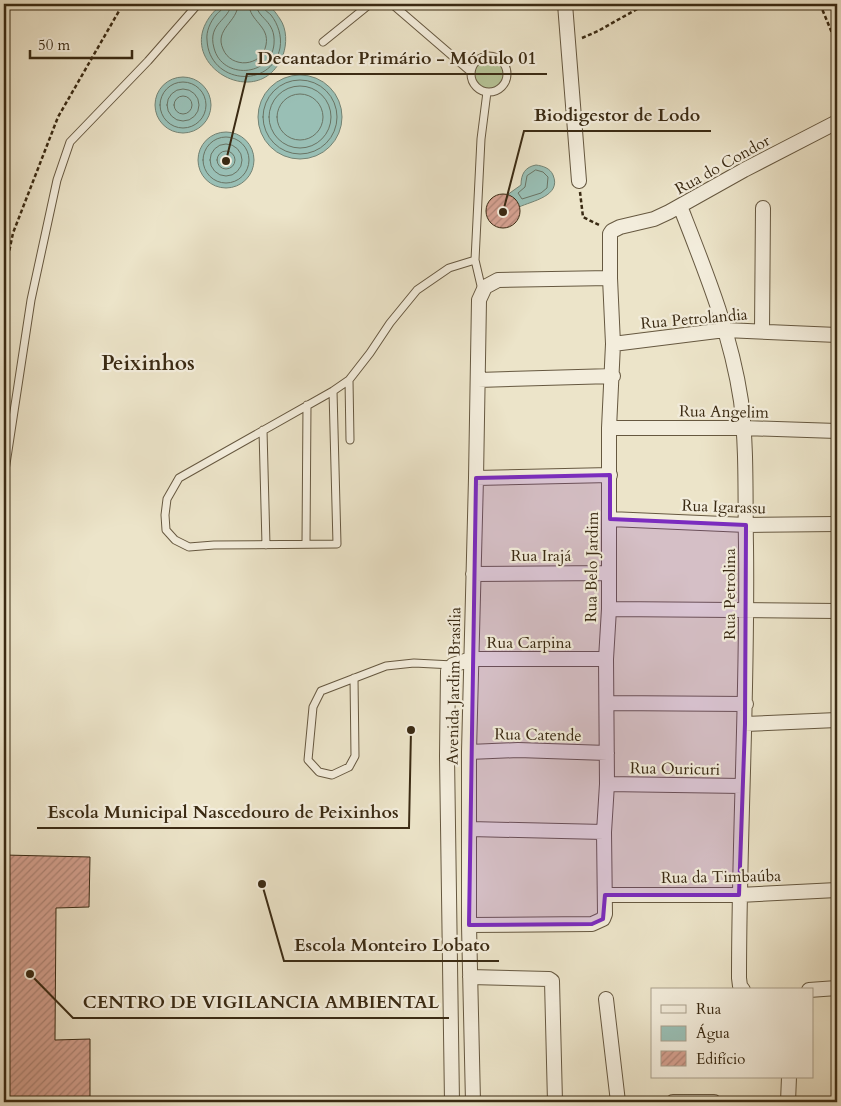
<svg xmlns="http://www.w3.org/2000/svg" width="841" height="1106" font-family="Cardo,serif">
<defs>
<pattern id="building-hatch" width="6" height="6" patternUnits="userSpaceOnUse" patternTransform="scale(1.25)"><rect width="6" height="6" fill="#d4a08f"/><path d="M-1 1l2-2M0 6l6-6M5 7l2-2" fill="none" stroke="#ad8374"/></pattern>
</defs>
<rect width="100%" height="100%" fill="#ece4c9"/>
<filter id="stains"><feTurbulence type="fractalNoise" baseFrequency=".004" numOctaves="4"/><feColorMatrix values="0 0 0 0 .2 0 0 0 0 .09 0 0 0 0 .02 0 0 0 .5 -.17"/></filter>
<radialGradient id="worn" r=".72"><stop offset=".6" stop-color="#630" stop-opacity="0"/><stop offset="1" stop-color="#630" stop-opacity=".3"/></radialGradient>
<!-- green -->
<path fill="#b6c598" stroke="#787856" d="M474 74a16 16 0 1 1 32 0a16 16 0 1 1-32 0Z"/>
<!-- water -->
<path fill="#99bfb5" stroke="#738374" d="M 222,4 C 235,4 251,1 263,4 C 271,5 276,13 280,19 C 287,29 287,44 283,55 C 258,119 159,56 222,4 Z
M 430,4 L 465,4 C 453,11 443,11 430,4 Z
M258 117a42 42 0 1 1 84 0a42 42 0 1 1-84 0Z
M155 105a28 28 0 1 1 56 0a28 28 0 1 1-56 0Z
M198 160a28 28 0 1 1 56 0a28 28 0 1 1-56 0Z
M 536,165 C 543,166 550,168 553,175 C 562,196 532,201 519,207 L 515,200 L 507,195 L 521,185 C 521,174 525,167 536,165 Z"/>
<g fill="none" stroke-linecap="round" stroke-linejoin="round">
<!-- shore -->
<path stroke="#6a7464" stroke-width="1" d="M 224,4 C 224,10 219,11 216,15 C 210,22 206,32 207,40 C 209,84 271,90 280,48 C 282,36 278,24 271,15 C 267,11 263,10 262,4
M 231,4 C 230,20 207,23 214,48 C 222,80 271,77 274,44 C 276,20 257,19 256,4
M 238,4 C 238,22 214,29 223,49 C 231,69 262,67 266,45 C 270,26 249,21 249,4
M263 117a37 37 0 1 1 74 0a37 37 0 1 1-74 0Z
M160 105a23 23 0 1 1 46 0a23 23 0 1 1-46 0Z
M269 117a31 31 0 1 1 62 0a31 31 0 1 1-62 0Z
M167 105a16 16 0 1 1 32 0a16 16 0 1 1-32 0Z
M277 117a23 23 0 1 1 46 0a23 23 0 1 1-46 0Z
M174 105a9 9 0 1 1 18 0a9 9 0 1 1-18 0Z
M203 160a23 23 0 1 1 46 0a23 23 0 1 1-46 0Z
M210 160a16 16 0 1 1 32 0a16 16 0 1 1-32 0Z
M217 160a9 9 0 1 1 18 0a9 9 0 1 1-18 0Z
M 536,170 L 543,172 L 548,177 L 547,188 L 541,193 L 522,199 L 518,193 L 525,187 L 527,176 Z"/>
</g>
<!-- building -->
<path fill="url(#building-hatch)" stroke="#3a2a13" d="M486 211a17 17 0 1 1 34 0a17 17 0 1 1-34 0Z
M 4,855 L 90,857 L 89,907 L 56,908 L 55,1040 L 90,1039 L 90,1102 L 4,1102 Z"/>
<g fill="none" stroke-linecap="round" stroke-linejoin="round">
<!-- service casing -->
<g stroke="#665840" stroke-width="9">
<path id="service" d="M 392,4 L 471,72
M 323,42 L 370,4
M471 74a18 18 0 1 1 36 0a18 18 0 1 1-36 0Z
M 482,290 L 475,260 L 481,139 L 487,92
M 349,380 L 350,440
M 333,391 L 337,544 L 214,545 L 189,547 L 175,540 L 166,530 L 165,515 L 167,499 L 179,478 L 333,391 L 349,380 L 370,353 L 390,323 L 417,290 L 449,268 L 475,260
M 263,430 L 266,545
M 4,477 L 31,300 L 57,180 L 70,142 L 148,61 L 198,4
M 306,544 L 307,405
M 354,678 L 355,756 L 349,767 L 332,775 L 319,772 L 308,760 L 313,707 L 321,691 L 386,666 L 414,663 L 453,665"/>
</g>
<!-- minor casing -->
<g stroke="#665840" stroke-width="16">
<path id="minor" d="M 565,4 L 579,181
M 680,206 C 705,270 731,333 741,401 C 747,449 745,497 746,546 C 748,690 739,834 739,978 L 740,986 L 743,990
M 762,330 L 763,208
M 613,344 L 725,330 L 837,335
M 478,380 L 613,376
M 609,428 L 744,428 L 837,431
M 476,478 L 610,475
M 610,519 L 746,525 L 837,524
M 473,574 L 609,573
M 609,609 L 837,611
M 607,703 L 746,704
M 745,724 L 837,720
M 469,752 L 518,750 L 607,753
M 607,784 L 742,786
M 470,829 L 604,832
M 605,895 L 739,895 L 837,890
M 469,925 L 592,924 L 603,919 L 605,914 L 604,832 L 607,784 L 606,659 L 609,609 L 609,428 L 613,344 L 610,278 L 610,234 L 612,231 L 620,227 L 654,219 L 669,212 L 744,170 L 837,122
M 470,977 L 549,979 L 552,981 L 555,1102
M 809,990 L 837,988
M 606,999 L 618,1102
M 452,1102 L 447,756 L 448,671 L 453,665 L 471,659 L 606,659
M 473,1102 L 469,925 L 469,752 L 476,478 L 479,300 L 485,287 L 498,280 L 610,278
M 673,1102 L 714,1102
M 788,1102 L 789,1077"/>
</g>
<!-- path -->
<path stroke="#3a2a13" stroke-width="2.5" stroke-dasharray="4 2.5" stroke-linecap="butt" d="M 820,4 L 837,45
M 582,38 L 598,31 L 646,4
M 580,192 L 583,217 L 601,226
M 4,276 L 13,233 L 58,117 L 123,4"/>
<!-- service -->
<use href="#service" stroke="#f3eddc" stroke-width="7"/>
<!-- minor -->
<use href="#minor" stroke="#f3eddc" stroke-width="14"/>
</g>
<!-- marked area -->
<path fill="#7b2cbf" fill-opacity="0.2" stroke="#7b2cbf" stroke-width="4" stroke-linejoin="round" d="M 610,475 L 610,519 L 746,525 L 745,724 L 739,895 L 605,895 L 603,919 L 592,924 L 469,925 L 476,478 Z"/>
<g text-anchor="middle" stroke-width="4.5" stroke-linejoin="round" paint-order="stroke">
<!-- street labels -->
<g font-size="16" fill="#3a2a13" stroke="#f3eddc">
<text transform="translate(722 164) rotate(-29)" y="6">Rua do Condor</text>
<text transform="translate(694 318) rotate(-5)" y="6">Rua Petrolandia</text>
<text transform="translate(724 411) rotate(1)" y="6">Rua Angelim</text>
<text transform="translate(724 506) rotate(2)" y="6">Rua Igarassu</text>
<text x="541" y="561">Rua Irajá</text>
<text transform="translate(591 567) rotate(-89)" y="6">Rua Belo Jardim</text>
<text transform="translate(729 594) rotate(-90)" y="6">Rua Petrolina</text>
<text x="529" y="648">Rua Carpina</text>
<text transform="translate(453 686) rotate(-89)" y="6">Avenida Jardim Brasília</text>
<text transform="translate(538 734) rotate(1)" y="6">Rua Catende</text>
<text transform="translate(675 768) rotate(1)" y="6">Rua Ouricuri</text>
<text transform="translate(721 876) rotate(-1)" y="6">Rua da Timbaúba</text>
</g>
<!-- district labels -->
<g font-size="21" font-weight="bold" fill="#3a2a13" stroke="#f3eddc">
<text x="148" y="370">Peixinhos</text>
</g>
</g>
<!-- callouts -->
<path fill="none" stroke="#3a2a13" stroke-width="2" d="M226 161L247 74H547M503 212L524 131H711M411 730L409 828H37M262 884L284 961H499M30 974L73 1018H449"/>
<g fill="#3a2a13" stroke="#f3eddc" stroke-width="2">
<circle cx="226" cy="161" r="5"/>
<circle cx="503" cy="212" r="5"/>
<circle cx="411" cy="730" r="5"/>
<circle cx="262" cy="884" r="5"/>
<circle cx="30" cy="974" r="5"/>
</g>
<g font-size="18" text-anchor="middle" font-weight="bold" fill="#3a2a13" stroke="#f3eddc" stroke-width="4.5" stroke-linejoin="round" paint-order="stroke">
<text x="397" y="64">Decantador Primário - Módulo 01</text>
<text x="617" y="121">Biodigestor de Lodo</text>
<text x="223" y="818">Escola Municipal Nascedouro de Peixinhos</text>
<text x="392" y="951">Escola Monteiro Lobato</text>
<text x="261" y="1008">CENTRO DE VIGILANCIA AMBIENTAL</text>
</g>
<!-- margin -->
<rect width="841" height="1106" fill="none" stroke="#ece4c9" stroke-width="20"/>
<rect x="5" y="5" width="831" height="1096" fill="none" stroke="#3a2a13" stroke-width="2.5"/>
<rect x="10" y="10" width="821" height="1086" fill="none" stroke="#3a2a13"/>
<!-- legend -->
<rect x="651" y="988" width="162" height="90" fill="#f3eddc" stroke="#a99f8c"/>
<rect x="661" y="1005" width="25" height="8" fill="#f3eddc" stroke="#a99f8c"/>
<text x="696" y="1014" font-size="15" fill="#3a2a13">Rua</text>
<rect x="661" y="1026" width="25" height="15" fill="#99bfb5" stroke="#a99f8c"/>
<text x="696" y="1038" font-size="15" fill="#3a2a13">Água</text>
<rect x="661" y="1051" width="25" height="15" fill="url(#building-hatch)" stroke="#a99f8c"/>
<text x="696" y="1064" font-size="15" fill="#3a2a13">Edifício</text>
<!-- scale -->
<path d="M30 50v8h102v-8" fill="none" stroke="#3a2a13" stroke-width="2.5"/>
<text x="38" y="50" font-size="15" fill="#3a2a13" stroke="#f3eddc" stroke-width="4" paint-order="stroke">50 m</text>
<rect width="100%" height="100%" filter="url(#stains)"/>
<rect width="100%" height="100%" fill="url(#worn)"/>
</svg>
